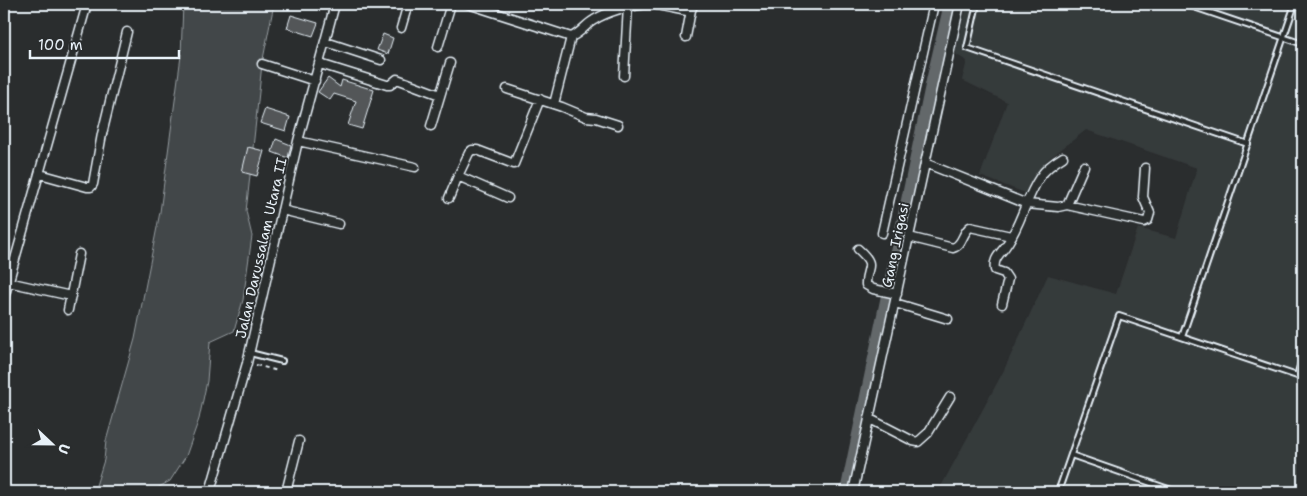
<svg xmlns="http://www.w3.org/2000/svg" width="1307" height="496" font-family="'Shantell Sans',sans-serif">
<rect width="100%" height="100%" fill="#2a2d2e"/>
<filter id="ink" filterUnits="userSpaceOnUse"><feTurbulence type="fractalNoise" baseFrequency=".02" numOctaves="2"/><feDisplacementMap in="SourceGraphic" scale="10" xChannelSelector="R" yChannelSelector="G"/><feConvolveMatrix kernelMatrix="1 2 1 2 8 2 1 2 1" color-interpolation-filters="sRGB"/></filter>
<g filter="url(#ink)">
<!-- built -->
<path fill="#363a3b" d="M 967,4 L 1303,4 L 1303,492 L 938,492 L 1003,372 L 1048,275 L 1116,294 L 1138,228 L 1176,238 L 1197,168 L 1086,130 L 1046,161 L 1025,193 L 980,176 L 1007,102 L 962,80 L 967,61 L 955,54 Z"/>
<!-- green -->
<path fill="#424648" stroke="#959ca0" d="M 183,4 L 274,4 L 262,64 L 248,194 L 246,211 L 252,236 L 243,300 L 234,331 L 210,342 L 207,381 L 199,419 L 186,456 L 170,481 L 159,487 L 155,492 L 94,492 L 104,460 L 106,441 L 135,339 L 160,212 L 181,56 Z"/>
<g fill="none" stroke-linecap="round" stroke-linejoin="round">
<!-- river -->
<path stroke="#63686b" stroke-width="18" d="M 849,492 L 935,81 L 953,4"/>
</g>
<!-- building -->
<path fill="#535759" stroke="#e8f1f8" d="M 291,15 L 318,23 L 313,36 L 287,28 Z
M 383,34 L 393,38 L 388,54 L 377,50 Z
M 328,78 L 340,87 L 342,80 L 374,90 L 362,129 L 348,125 L 356,101 L 334,94 L 330,100 L 318,92 Z
M 265,109 L 290,117 L 286,131 L 260,123 Z
M 276,139 L 291,145 L 288,158 L 272,152 Z
M 248,147 L 264,151 L 257,176 L 242,172 Z"/>
<g fill="none" stroke-linecap="round" stroke-linejoin="round">
<!-- lane casing -->
<g stroke="#e8f1f8" stroke-width="8">
<path id="lane" d="M 977,4 L 967,48 L 1248,144
M 1185,4 L 1303,44
M 1182,337 L 1295,4
M 250,353 L 282,361
M 1297,376 L 1303,356
M 1071,455 L 1177,492
M 1058,492 L 1119,316 L 1303,378"/>
</g>
<!-- street casing -->
<g stroke="#e8f1f8" stroke-width="11">
<path id="street" d="M 468,4 L 571,37
M 652,4 L 687,11 L 691,10 L 694,4
M 401,28 L 408,4
M 571,37 C 581,33 585,25 594,20 C 610,10 629,6 648,4
M 686,37 L 691,10
M 326,42 L 381,60
M 438,47 L 451,4
M 262,64 L 315,81
M 320,64 L 387,85 L 390,85 L 397,79 L 440,95
M 624,76 L 628,6
M 507,89 L 562,107 L 586,117 L 596,118 L 618,125
M 554,104 L 571,37
M 431,126 L 450,63
M 298,141 L 415,167
M 925,163 L 1027,204 L 1058,207 L 1067,205 L 1144,222 L 1148,220 L 1150,213 L 1143,197 L 1145,168
M 40,174 L 87,187 L 91,187 L 93,184 L 102,134 L 127,32
M 449,198 L 458,176
M 508,198 L 458,176 L 469,153 L 472,150 L 477,150 L 514,164 L 540,99
M 1067,205 L 1084,166
M 282,210 L 339,224
M 882,233 L 934,4
M 909,237 L 953,248 C 963,245 962,233 970,227 L 1011,236
M 858,249 C 878,267 865,266 866,285 L 873,289 L 897,294
M 8,282 L 71,296
M 4,298 L 87,4
M 895,303 L 948,319
M 1002,304 L 1008,279 L 1004,273 L 995,270 C 993,259 999,255 1005,247 C 1021,226 1025,199 1040,177 C 1046,168 1053,163 1063,157
M 68,310 L 79,254
M 870,419 L 913,441 L 918,442 L 928,433 L 950,397
M 204,492 L 211,488 L 247,363 L 298,141 L 335,4
M 286,492 L 299,441
M 853,492 L 960,4"/>
</g>
<!-- path -->
<path stroke="#e8f1f8" stroke-width="2" stroke-dasharray="4 4" stroke-linecap="butt" d="M 256,365 L 278,371"/>
<!-- lane -->
<use href="#lane" stroke="#2a2d2e" stroke-width="4"/>
<!-- street -->
<use href="#street" stroke="#2a2d2e" stroke-width="8"/>
</g>
</g>
<g text-anchor="middle" stroke-width="4" stroke-linejoin="round" paint-order="stroke">
<!-- street labels -->
<g font-size="14" fill="#e8f1f8" stroke="#2a2d2e">
<text transform="translate(895 245) rotate(-78)" y="5">Gang Irigasi</text>
<text transform="translate(261 248) rotate(-77)" y="5">Jalan Darussalam Utara II</text>
</g>
</g>
<!-- margin -->
<rect width="1307" height="496" fill="none" stroke="#2a2d2e" stroke-width="20"/>
<rect x="10" y="10" width="1287" height="476" fill="none" stroke="#e8f1f8" stroke-width="2" filter="url(#ink)"/>
<!-- north arrow -->
<g transform="translate(52 444) rotate(112)" stroke="#2a2d2e" stroke-width="4" paint-order="stroke">
<path d="M0-4L9 19L0 12L-9 19Z" fill="#e8f1f8"/>
<text y="-8" font-size="14" font-weight="bold" text-anchor="middle" fill="#e8f1f8">U</text>
</g>
<!-- scale -->
<path d="M30 50v8h149v-8" fill="none" stroke="#e8f1f8" stroke-width="2.5"/>
<text x="38" y="50" font-size="15" fill="#e8f1f8" stroke="#2a2d2e" stroke-width="4" paint-order="stroke">100 m</text>
</svg>
